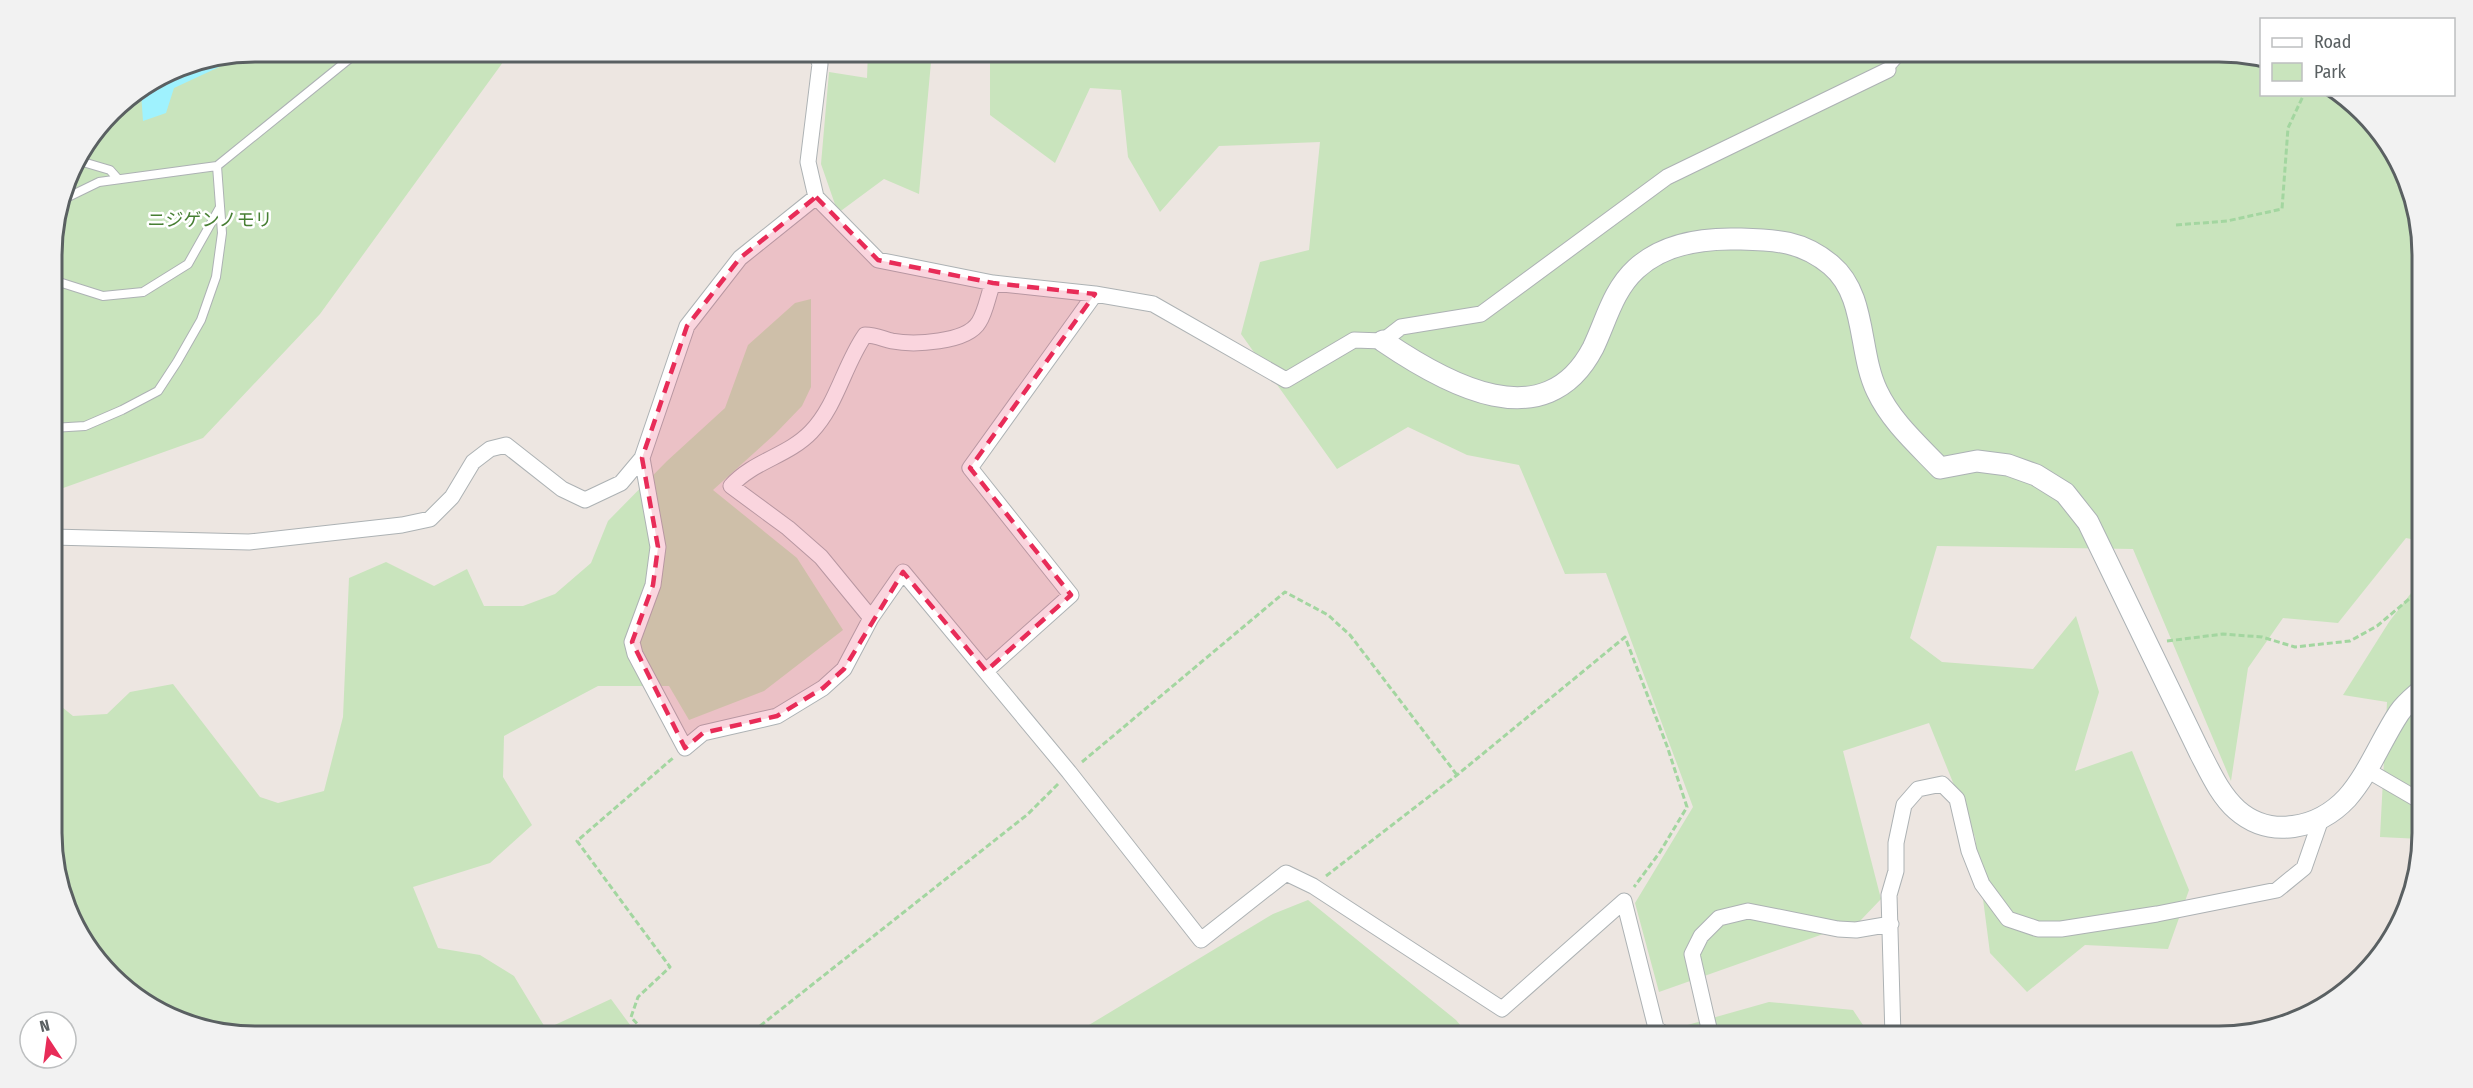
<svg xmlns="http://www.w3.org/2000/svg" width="2473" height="1088" font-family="'Fira Sans Condensed','Noto Sans JP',sans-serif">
<rect width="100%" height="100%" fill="#ede6e1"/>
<!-- green -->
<path fill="#c9e4bd" d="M 255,51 L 511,51 L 320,314 L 203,438 L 52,492 L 51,241 L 72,165 L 120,102 L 177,66 Z
M 868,51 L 932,51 L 919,194 L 884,179 L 838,213 L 821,164 L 829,72 L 867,78 Z
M 990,51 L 2218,51 L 2261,60 L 2262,94 L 2333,95 L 2380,131 L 2420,228 L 2421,541 L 2406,538 L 2338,623 L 2283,618 L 2248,668 L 2231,781 L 2133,549 L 1937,546 L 1910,638 L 1942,662 L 2033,669 L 2076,616 L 2099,692 L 2075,771 L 2132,751 L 2189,890 L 2168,949 L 2085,945 L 2027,992 L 1990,953 L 1975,837 L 1929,723 L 1843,751 L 1881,899 L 1860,921 L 1659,992 L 1635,903 L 1693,807 L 1606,573 L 1565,574 L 1519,465 L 1467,455 L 1408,427 L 1337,469 L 1241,334 L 1260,262 L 1309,250 L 1320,142 L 1219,146 L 1160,212 L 1128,157 L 1121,90 L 1090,88 L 1055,163 L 990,115 Z
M 811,299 L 811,387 L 802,406 L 775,434 L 713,490 L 797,558 L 843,630 L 764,691 L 689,720 L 669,686 L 598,686 L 504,736 L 503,777 L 532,825 L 490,863 L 413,887 L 438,948 L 480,955 L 514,976 L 546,1029 L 611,999 L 639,1037 L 255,1037 L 177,1022 L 93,958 L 53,860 L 52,699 L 73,716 L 107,714 L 130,692 L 173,684 L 260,797 L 278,803 L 324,791 L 343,717 L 349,578 L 386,562 L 434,586 L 467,569 L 484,606 L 523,606 L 555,594 L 591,563 L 608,521 L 667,461 L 725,408 L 748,345 L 795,303 Z
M 2421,580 L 2422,834 L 2421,839 L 2380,837 L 2387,702 L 2343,695 L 2389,622 Z
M 1308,900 L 1456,1020 L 1470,1037 L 1069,1037 L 1273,914 Z
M 1769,1002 L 1853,1010 L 1871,1037 L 1645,1037 Z"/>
<!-- water -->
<path fill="#9ff2fe" d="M 235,55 L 232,61 L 174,88 L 166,113 L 143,121 L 141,93 L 125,99 L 177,66 Z"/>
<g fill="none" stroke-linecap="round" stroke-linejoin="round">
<!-- lane casing -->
<g stroke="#adb2b4" stroke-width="10">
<path id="lane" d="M 1888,70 L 1905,51
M 76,160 L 110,170 L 118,179
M 62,200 L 99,182 L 217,166 L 359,51
M 52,284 L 62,283 L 103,296 L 143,292 L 188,264 L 219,209
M 52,428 L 85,426 L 122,410 L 158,391 L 177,362 L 201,320 L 216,277 L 222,233 L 217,166"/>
</g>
<!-- street casing -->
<g stroke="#adb2b4" stroke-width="17">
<path id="street" d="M 815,51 L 820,64 L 808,162 L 816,197 L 878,260 L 993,283 L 1095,294 L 1153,304 L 1286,380 L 1354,340 L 1383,341 L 1401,327 L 1481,314 L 1667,177 L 1888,70
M 642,458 L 658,547 L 653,585 L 632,642 L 635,654 L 685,748 L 703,733 L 777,716 L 823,688 L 844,669 L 871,618 L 903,572 L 1069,772 L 1201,940 L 1286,873 L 1313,886 L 1502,1009 L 1624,901 L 1656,1028 L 1668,1037
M 52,537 L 249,542 L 402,525 L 430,519 L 452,497 L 473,462 L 490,449 L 506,445 L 562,489 L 585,500 L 621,483 L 642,458 L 687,326 L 740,258 L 816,197
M 871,618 L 821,557 L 788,528 L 731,486 C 753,461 788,456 811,432 C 837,405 844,365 865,335 C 876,335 883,339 892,341 C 913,345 967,343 979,322 C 986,311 988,295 993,283
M 986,671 L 1071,595 L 970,468 L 1095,294
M 2367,770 L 2422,802
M 1711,1037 L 1692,954 L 1701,936 L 1719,918 L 1748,911 L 1838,929 L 1856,930 L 1891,924
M 1893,1037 L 1889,895 L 1896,871 L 1896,843 L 1904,805 L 1918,789 L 1942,784 L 1957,799 L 1969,851 L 1982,884 L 2008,919 L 2038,929 L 2061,929 L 2157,914 L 2277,890 L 2304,868 L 2321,819"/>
</g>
<!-- secondary casing -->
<g stroke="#acb2b5" stroke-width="23">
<path id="secondary" d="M 1383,341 C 1446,384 1545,440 1593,348 C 1606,321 1613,290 1636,269 C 1663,244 1702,238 1738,239 C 1775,240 1801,240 1831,265 C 1867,295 1858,352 1877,391 C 1891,421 1917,444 1940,468 L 1977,461 L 2008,465 L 2036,475 L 2065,493 L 2088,522 L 2200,753 C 2210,772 2220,795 2237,810 C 2270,839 2318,829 2347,798 C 2369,773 2381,740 2399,713 C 2405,704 2414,697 2422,690"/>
</g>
<!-- path -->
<path stroke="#a3d6a0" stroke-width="3" stroke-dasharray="6 3" stroke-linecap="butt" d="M 2176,225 L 2227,221 L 2282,209 L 2288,128 L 2304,94
M 2167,641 L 2223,634 L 2262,637 L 2295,647 L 2350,641 L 2377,626 L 2421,589
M 1082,762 L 1285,592 L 1328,615 L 1350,635 L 1457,775
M 1326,876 L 1457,775 L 1625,637 L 1667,746 L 1687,807 L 1660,852 L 1634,887
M 649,1037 L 631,1017 L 638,997 L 670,967 L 577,841 L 673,758
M 746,1037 L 1028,814 L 1059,783"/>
<!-- lane -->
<use href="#lane" stroke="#fff" stroke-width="8"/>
<!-- street -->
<use href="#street" stroke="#fff" stroke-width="15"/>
<!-- secondary -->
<use href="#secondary" stroke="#fff" stroke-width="21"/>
</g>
<!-- marked area -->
<path fill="#e82c58" fill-opacity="0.2" stroke="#e82c58" stroke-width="4.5" stroke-dasharray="12 8" stroke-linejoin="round" d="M 816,197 L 878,260 L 993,283 L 1095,294 L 970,468 L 1071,595 L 986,671 L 903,572 L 844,669 L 823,688 L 777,716 L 703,733 L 685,748 L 632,642 L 653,585 L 658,547 L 642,458 L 687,326 L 740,258 Z"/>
<g text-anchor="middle" stroke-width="5" stroke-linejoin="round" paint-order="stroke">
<!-- park labels -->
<g font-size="18" fill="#477f33" stroke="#fff">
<text x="210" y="226">ニジゲンノモリ</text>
</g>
</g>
<!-- crop -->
<path d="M0 0H2473V1088H0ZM255 62H2219A193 193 0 0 1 2412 255V833A193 193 0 0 1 2219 1026H255A193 193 0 0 1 62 833V255A193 193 0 0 1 255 62Z" fill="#f2f2f2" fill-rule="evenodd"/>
<path fill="none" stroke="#5a6062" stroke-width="3" d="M255 62H2219A193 193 0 0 1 2412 255V833A193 193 0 0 1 2219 1026H255A193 193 0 0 1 62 833V255A193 193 0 0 1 255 62Z"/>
<!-- legend -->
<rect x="2260" y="18" width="195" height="78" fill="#ffffff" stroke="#bdbfc0" stroke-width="1.5"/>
<rect x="2272" y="38" width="30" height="9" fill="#ffffff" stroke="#bdbfc0" stroke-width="1.5"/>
<text x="2314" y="48" font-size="18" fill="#5a6062">Road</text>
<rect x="2272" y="63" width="30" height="18" fill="#c9e4bd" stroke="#bdbfc0" stroke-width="1.5"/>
<text x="2314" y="78" font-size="18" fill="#5a6062">Park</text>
<!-- north arrow -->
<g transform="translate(48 1040) rotate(347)"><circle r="28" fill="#ffffff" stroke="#bdbfc0" stroke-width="1.5"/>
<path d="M0-4.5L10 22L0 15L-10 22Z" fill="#e82c58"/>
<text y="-9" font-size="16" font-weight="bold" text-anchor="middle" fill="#5a6062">N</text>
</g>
</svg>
